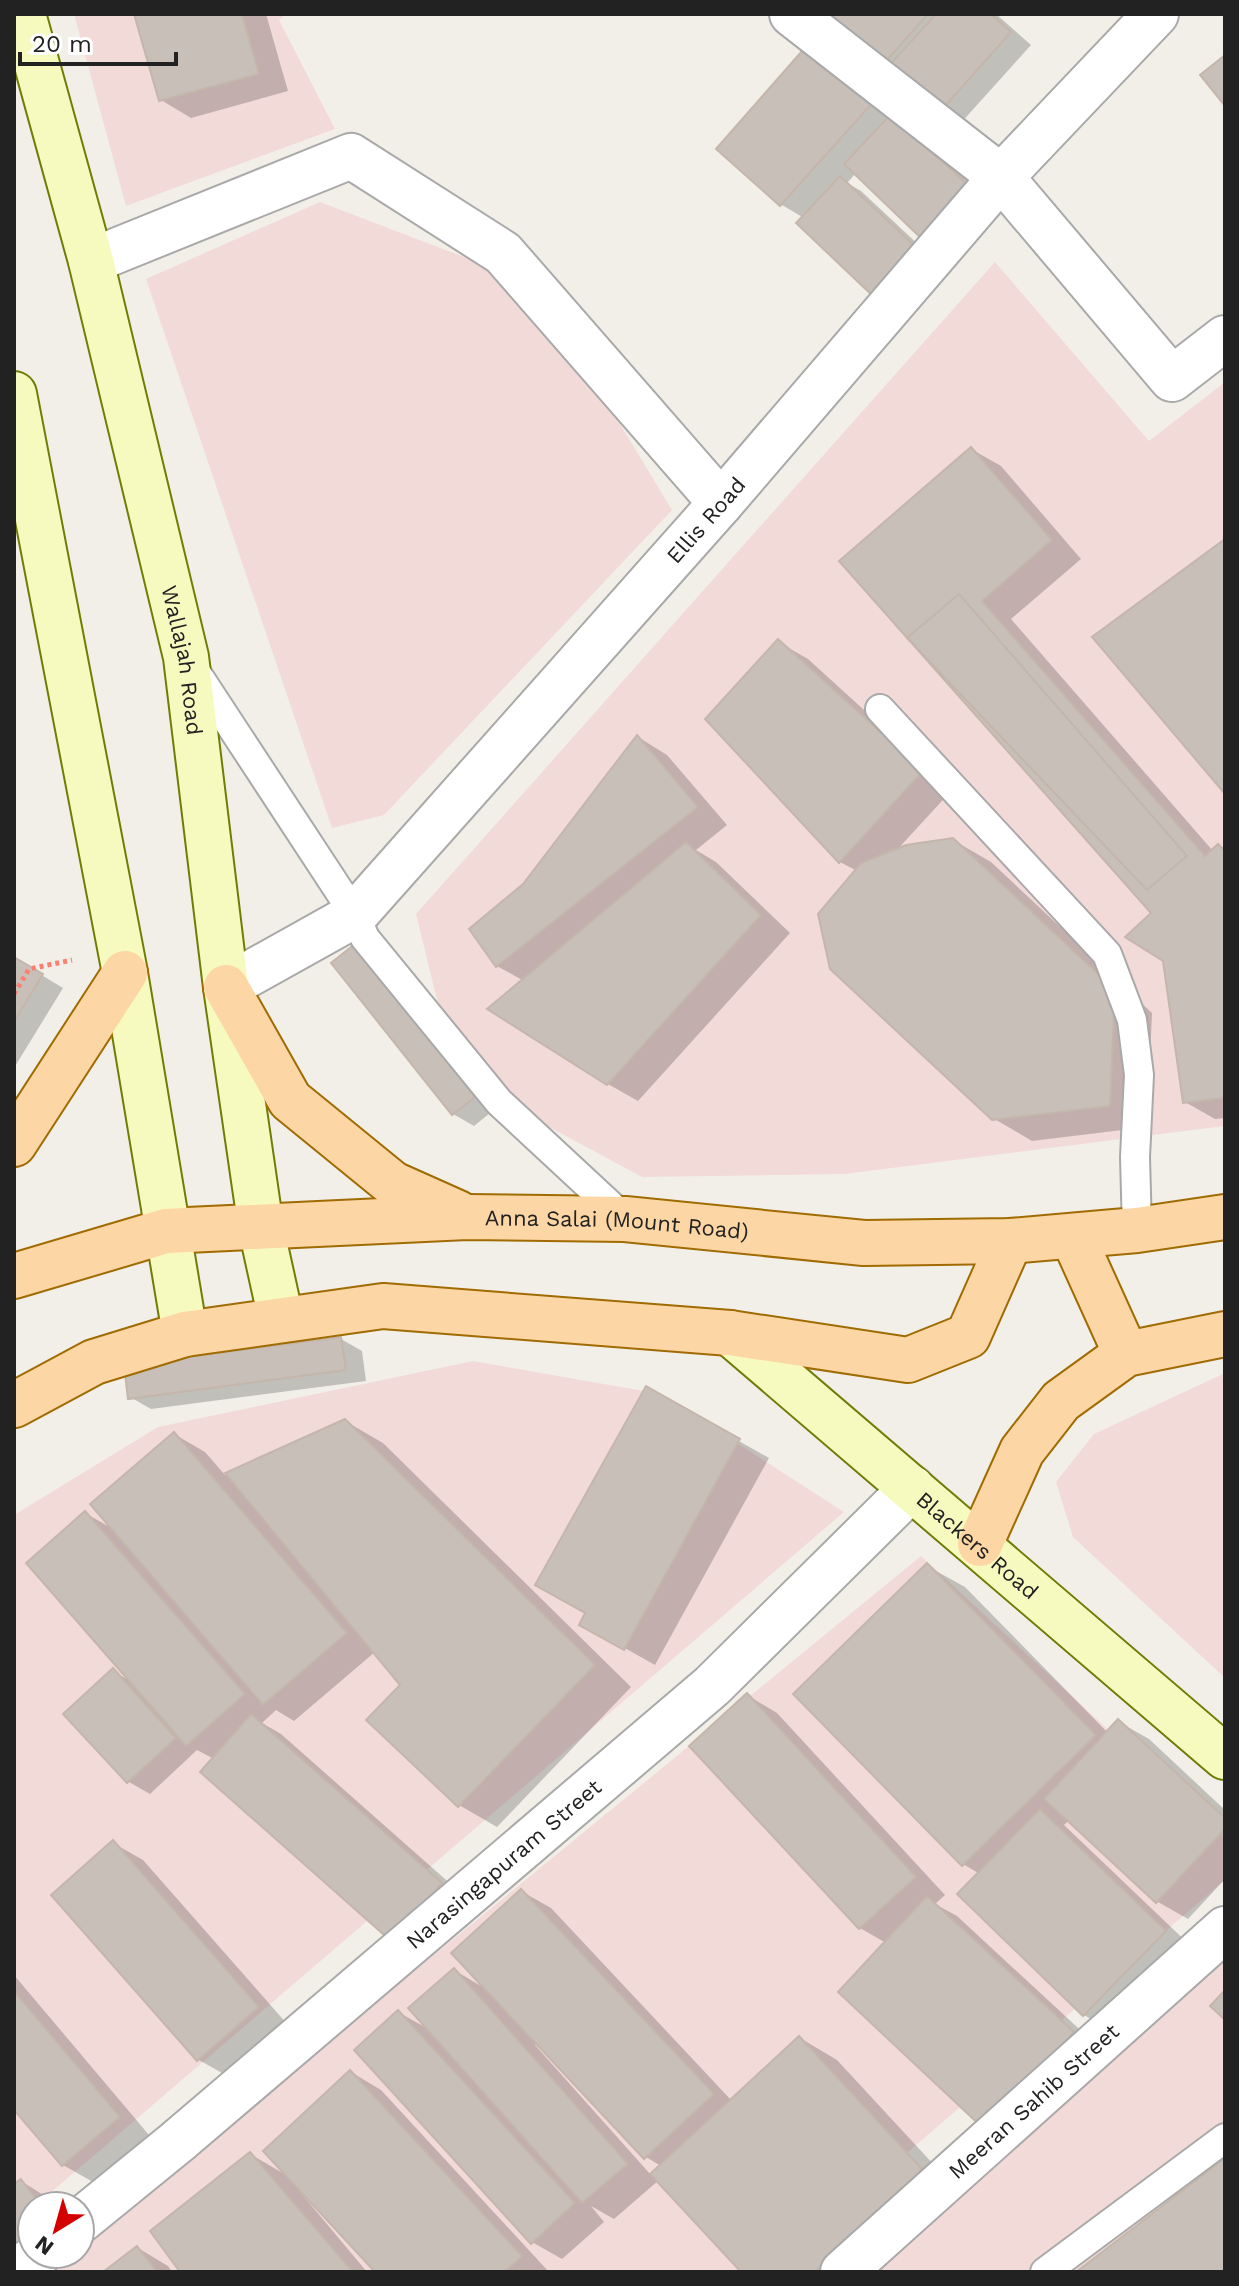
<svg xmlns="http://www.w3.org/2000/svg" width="1239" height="2286" font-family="'Work Sans',sans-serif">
<rect width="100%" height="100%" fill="#f2efe9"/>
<!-- commercial -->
<path fill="#f2dad9" d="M 74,14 L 286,14 L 279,20 L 335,129 L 126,206 Z
M 320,202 L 490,267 L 603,396 L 672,510 L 384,815 L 332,828 L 146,279 Z
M 995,262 L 1149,441 L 1225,382 L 1225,1126 L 844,1174 L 642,1177 L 542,1123 L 445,1032 L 416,914 Z
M 473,1361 L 661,1394 L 844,1512 L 14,2224 L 14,1515 L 158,1427 Z
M 1225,1373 L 1225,1678 L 1073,1537 L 1056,1482 L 1094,1434 Z
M 921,1556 L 1225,1838 L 1225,1880 L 768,2272 L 48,2272 L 70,2254 L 80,2254 L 80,2245 Z
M 1225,1958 L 1225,2272 L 865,2272 Z"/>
<!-- shadow -->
<path fill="#0003" fill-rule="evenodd" d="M 136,14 L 266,14 L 288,91 L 191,118 L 161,100 Z
M 827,14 L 996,14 L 1031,45 L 959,125 Z
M 810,45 L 913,128 L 990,200 L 856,173 L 847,183 L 861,191 L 938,263 L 804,218 L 782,205 L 719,149 Z
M 971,449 L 1001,466 L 1081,559 L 1011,619 L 1213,851 L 1219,846 L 1225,850 L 1225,1118 L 1215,1119 L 1185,1102 L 1164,960 L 1153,913 L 842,561 Z
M 778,642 L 808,659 L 952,790 L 895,852 L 953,840 L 991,862 L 1152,1013 L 1147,1127 L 1032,1141 L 993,1118 L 857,871 L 840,862 Z
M 638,737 L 667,755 L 727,825 L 696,850 L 716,862 L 790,933 L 638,1101 L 608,1084 L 524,981 L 497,966 L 524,885 Z
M 15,959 L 63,988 L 14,1068 L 14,960 Z
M 376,959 L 495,1109 L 474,1126 L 453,1114 Z
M 341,1339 L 362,1351 L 366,1381 L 151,1409 L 130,1397 Z
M 647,1389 L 769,1458 L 655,1665 L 582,1624 L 588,1613 Z
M 345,1421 L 383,1443 L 631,1687 L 497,1827 L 459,1805 L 403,1685 L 375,1652 L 294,1721 L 276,1710 L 262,1723 L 281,1734 L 471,1902 L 423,1957 L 214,1759 L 197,1750 L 150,1794 L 129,1782 L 66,1714 L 113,1671 L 132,1682 L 85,1513 L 115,1530 L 174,1434 L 205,1452 L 225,1475 Z
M 927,1566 L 965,1587 L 1108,1733 L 1119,1722 L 1149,1739 L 1225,1810 L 1225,1879 L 1188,1919 L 1158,1902 L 1069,1820 L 1064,1825 L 1195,1950 L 1114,2032 L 1084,2015 L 980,1874 L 963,1864 Z
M 747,1695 L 777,1713 L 945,1895 L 935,1904 L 957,1916 L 1103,2051 L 1016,2145 L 886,1943 L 860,1928 Z
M 113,1843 L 143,1860 L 288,2025 L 229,2077 L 199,2060 L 54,1895 Z
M 521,1891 L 551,1908 L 732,2101 L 800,2038 L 837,2060 L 960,2193 L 875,2272 L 744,2272 L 659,2180 L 614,2219 L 591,2206 L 604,2222 L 562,2259 L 532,2242 L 398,2012 L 430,2030 L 454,1970 L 486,1989 ZM 538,2042 L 646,2157 L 661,2166 L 651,2175 L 535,2045 Z
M 14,1975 L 149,2135 L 93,2182 L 63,2165 L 14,2107 Z
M 351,2072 L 381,2090 L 549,2272 L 378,2272 Z
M 250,2154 L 286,2175 L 367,2272 L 183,2272 Z
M 21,2181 L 61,2206 L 32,2206 L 32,2254 L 75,2254 L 51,2272 L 14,2272 L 14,2186 Z
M 80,2231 L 89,2243 L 80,2250 Z
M 138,2248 L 168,2266 L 172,2272 L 106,2272 Z"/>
<!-- building -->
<path fill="#c7bfb8" stroke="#c4b6ab" stroke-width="2" d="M 134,14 L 242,14 L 259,74 L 159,101 Z
M 824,14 L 928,14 L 880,68 Z
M 936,14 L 991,14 L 1011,32 L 937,115 L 887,68 Z
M 810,42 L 875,100 L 780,206 L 716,149 Z
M 1225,55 L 1225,106 L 1200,75 Z
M 891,114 L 970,187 L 922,239 L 844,164 Z
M 840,176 L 919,250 L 875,298 L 796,223 Z
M 971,447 L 1052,540 L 982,601 L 1205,856 L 1218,844 L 1225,851 L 1225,1098 L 1183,1103 L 1163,961 L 1125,937 L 1151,913 L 839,561 Z
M 1225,539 L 1225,794 L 1092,637 Z
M 959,594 L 1187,856 L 1147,890 L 907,638 Z
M 778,639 L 923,771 L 839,863 L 705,719 Z
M 637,735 L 698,807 L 496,967 L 469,929 L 523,884 Z
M 953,838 L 1115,990 L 1110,1106 L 992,1120 L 830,969 L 818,914 L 861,863 L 906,845 Z
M 686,842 L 761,915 L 607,1085 L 487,1009 Z
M 355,944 L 475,1097 L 452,1115 L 331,963 Z
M 14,957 L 43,974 L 14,1022 Z
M 341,1337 L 346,1370 L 128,1399 L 124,1365 Z
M 646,1386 L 740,1439 L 624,1650 L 579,1625 L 585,1613 L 535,1585 Z
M 345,1419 L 595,1665 L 458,1807 L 366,1720 L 400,1685 L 225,1473 Z
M 174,1432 L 347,1633 L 263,1705 L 90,1504 Z
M 85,1511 L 245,1694 L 186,1746 L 26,1563 Z
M 927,1563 L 1096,1735 L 962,1866 L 793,1694 Z
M 113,1668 L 176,1738 L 127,1783 L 63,1714 Z
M 747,1693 L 916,1877 L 859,1929 L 689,1746 Z
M 251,1714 L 442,1883 L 391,1941 L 200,1772 Z
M 1118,1719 L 1225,1818 L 1225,1829 L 1156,1903 L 1044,1799 Z
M 1040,1809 L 1166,1931 L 1083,2016 L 957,1894 Z
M 113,1840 L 259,2007 L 197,2061 L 51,1895 Z
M 521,1889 L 714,2094 L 644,2159 L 451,1953 Z
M 927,1896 L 1074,2032 L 984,2129 L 838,1992 Z
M 454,1968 L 628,2164 L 582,2203 L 408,2008 Z
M 1225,1990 L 1225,2020 L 1210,2006 Z
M 14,1991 L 120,2117 L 62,2166 L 14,2110 Z
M 398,2010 L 575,2203 L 531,2244 L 354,2050 Z
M 799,2036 L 923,2170 L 814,2272 L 741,2272 L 650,2174 Z
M 350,2070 L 522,2256 L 505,2272 L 375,2272 L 263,2151 Z
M 250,2152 L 353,2272 L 180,2272 L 150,2231 Z
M 1225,2158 L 1225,2272 L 1076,2272 Z
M 21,2179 L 41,2206 L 32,2206 L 32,2237 L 14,2250 L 14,2184 Z
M 137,2246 L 157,2272 L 103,2272 Z"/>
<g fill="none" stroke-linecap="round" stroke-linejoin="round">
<!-- service casing -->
<g stroke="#a9a9a9" stroke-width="32">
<path id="service" d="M 193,668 L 355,915 L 365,938 L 499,1102 L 625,1219
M 880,709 L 1107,954 L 1132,1020 L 1139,1075 L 1135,1157 L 1137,1230
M 1045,2272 L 1225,2138"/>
</g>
<!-- minor casing -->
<g stroke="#a9a9a9" stroke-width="48">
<g id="minor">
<path d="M 792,14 L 1001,177 L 1172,379 L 1225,338"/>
<path d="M 91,261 L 351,156 L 503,253 L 721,503"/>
<path id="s1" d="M 226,987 L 355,915 L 721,503 L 1001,177 L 1156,14"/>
<path id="s2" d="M 80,2221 L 177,2142 L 712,1686 L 912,1488"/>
<path d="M 17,2272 L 39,2254"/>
<path id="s3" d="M 843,2272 L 1225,1929"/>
</g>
</g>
<!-- secondary casing -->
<g stroke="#707d05" stroke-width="48">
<g id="secondary">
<path id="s4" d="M 23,14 L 91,261 L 186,657 L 226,987 L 261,1228 L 281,1319"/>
<path d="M 14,394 L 125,973 L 185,1334"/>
<path id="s5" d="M 730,1333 L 1225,1757"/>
</g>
</g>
<!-- primary casing -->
<g stroke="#a06b00" stroke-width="48">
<g id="primary">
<path d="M 226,987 L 290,1100 L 393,1184 L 458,1213"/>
<path d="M 14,1144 L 125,973"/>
<path d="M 1073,1237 L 1126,1354"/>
<path id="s6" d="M 14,1276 L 166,1231 L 467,1217 L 625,1219 L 864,1243 L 1010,1241 L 1137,1230 L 1225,1217"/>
<path d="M 14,1405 L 94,1362 L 185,1334 L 383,1306 L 730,1333 L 908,1360 L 968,1336 L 1010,1241"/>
<path d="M 980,1544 L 1022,1451 L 1061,1401 L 1126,1354 L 1225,1334"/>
</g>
</g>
<!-- path -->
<path stroke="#fa8072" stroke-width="5" stroke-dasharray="4 4" stroke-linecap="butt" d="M 14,994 L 29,969 L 72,960"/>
<!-- service -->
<use href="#service" stroke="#fff" stroke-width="28"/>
<!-- minor -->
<use href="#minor" stroke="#fff" stroke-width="44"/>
<!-- secondary -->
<use href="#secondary" stroke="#f7fabf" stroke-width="44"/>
<!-- primary -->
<use href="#primary" stroke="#fcd6a4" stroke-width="44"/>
</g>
<g text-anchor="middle" stroke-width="7" stroke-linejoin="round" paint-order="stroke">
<!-- street labels -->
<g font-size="22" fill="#222" stroke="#fff">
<text dy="8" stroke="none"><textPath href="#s1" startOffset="676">Ellis Road</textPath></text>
<text dy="8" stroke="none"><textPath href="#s4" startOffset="666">Wallajah Road</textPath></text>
<text dy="8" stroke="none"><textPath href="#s6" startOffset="610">Anna Salai (Mount Road)</textPath></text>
<text dy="8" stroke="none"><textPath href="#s5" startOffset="326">Blackers Road</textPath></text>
<text dy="8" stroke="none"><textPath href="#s2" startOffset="554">Narasingapuram Street</textPath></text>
<text dy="8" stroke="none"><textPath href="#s3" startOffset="256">Meeran Sahib Street</textPath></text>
</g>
</g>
<!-- border -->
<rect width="1239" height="2286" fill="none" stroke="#222222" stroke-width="32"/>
<!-- north arrow -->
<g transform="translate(56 2230) rotate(217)"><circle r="38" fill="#ffffff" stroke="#a7a7a7" stroke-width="2"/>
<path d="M0-6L14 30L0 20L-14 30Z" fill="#d40000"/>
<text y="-12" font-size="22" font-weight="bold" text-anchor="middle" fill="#222222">N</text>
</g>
<!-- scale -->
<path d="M20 52v12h156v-12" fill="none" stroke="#222222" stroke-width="4"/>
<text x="32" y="52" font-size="24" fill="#222222" stroke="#ffffff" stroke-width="6" paint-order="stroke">20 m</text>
</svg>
